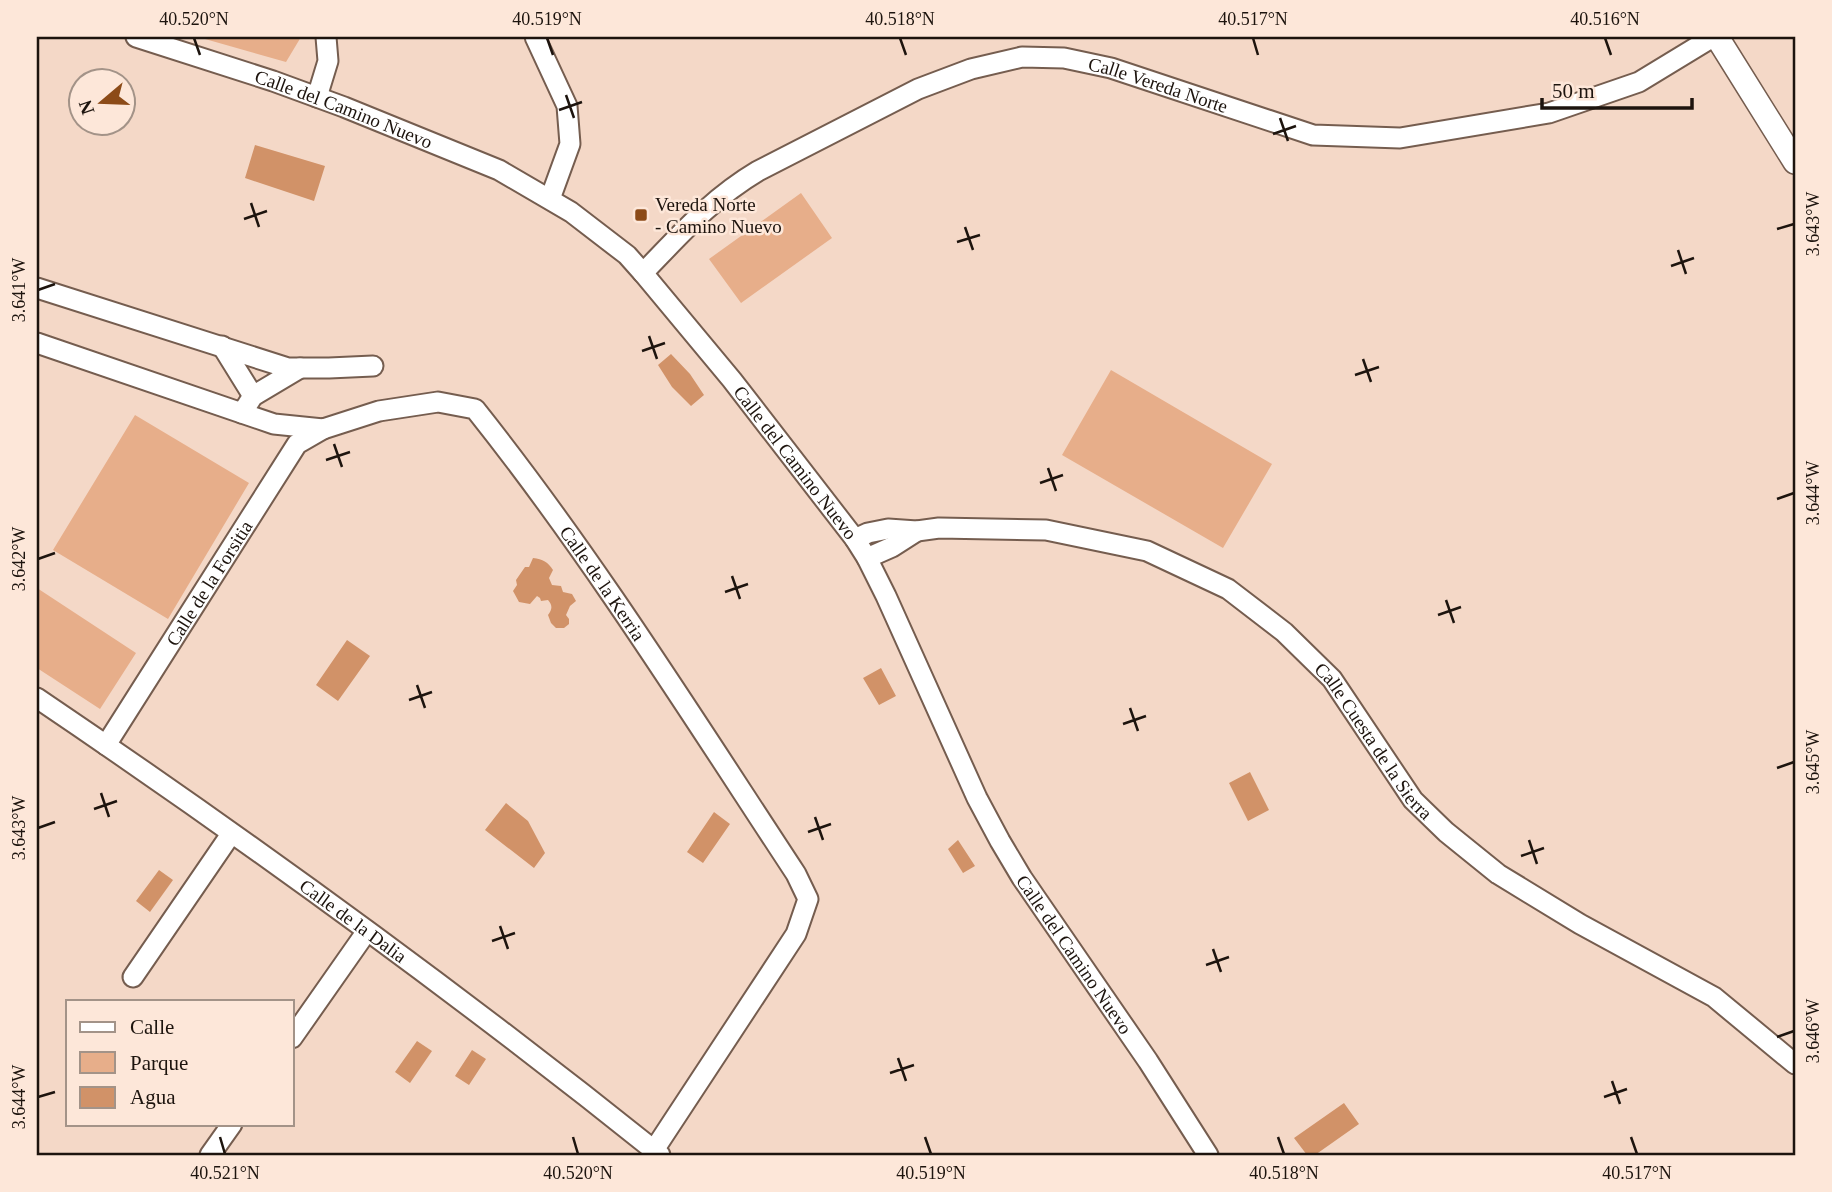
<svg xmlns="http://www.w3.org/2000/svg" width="1832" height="1192" font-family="Georgia,serif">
<rect width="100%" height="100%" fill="#f4d8c7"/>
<!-- green -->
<path fill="#e7ae8a" d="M 198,37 L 301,37 L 286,62 Z
M 801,193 L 832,238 L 741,303 L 709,259 Z
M 1111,370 L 1272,464 L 1223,548 L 1062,455 Z
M 135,415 L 249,483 L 168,619 L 53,550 Z
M 37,588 L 136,653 L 100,709 L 37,668 Z"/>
<!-- water -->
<path fill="#d19268" d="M 255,145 L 325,166 L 314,201 L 245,178 Z
M 671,354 L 690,374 L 704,395 L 691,406 L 672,387 L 658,365 Z
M 533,558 C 543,559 548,562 553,570 L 549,578 L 552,585 L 561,586 L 563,592 L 572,594 L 576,601 L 570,606 L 566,615 L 569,619 L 569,624 L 564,628 L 556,628 L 551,623 L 548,615 C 552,609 553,606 548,600 L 541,601 L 540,598 L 537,596 L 530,604 L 519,602 L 513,591 L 517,585 L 516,580 L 525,567 L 529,567 Z
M 347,640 L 370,656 L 338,701 L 316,685 Z
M 881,668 L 896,696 L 879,705 L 863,678 Z
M 1250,772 L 1269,810 L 1248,821 L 1229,783 Z
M 506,803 L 528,821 L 545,853 L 534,868 L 485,830 Z
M 714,812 L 730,824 L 703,863 L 687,852 Z
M 958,840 L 975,866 L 963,873 L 948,849 Z
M 159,870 L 173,880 L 150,912 L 136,901 Z
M 417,1041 L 432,1051 L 410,1083 L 395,1072 Z
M 472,1050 L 486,1059 L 469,1085 L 455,1076 Z
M 1344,1103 L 1359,1124 L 1315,1155 L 1307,1155 L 1294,1138 Z"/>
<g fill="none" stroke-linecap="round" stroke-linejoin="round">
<!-- minor casing -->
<g stroke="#755d4f" stroke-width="23">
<g id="minor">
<path id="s1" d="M 136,37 L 273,81 L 344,107 L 499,170 L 571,212 L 627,255 L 643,273 L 732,380 L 855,539 L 867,558 L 886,596 L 977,798 L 1000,841 L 1022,878 L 1148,1061 L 1208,1155"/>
<path d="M 535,37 L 567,106 L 570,144 L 550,199"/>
<path d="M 317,97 L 328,61 L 326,37"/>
<path id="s2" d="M 643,273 C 681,234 711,199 758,171 L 918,89 L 971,69 L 1022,57 L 1064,58 L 1111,68 L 1313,135 L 1400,138 L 1549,113 L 1639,82 L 1713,37"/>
<path d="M 37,288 L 288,368 L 329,368 L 373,366"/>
<path id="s3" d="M 37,343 L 274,424 L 323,429 L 379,411 L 438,402 L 475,409 C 592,556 692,716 796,874 L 808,899 L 796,934 L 654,1150"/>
<path d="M 222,346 L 253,396"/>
<path d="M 242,413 L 253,396 L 300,368"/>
<path id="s4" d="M 855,539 L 868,533 L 888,529 L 917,531 L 939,528 L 1046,530 L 1147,551 L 1228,589 L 1284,632 L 1332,679 L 1413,800 L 1446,832 L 1498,874 L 1580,924 L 1714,997 L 1795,1064"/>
<path d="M 867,558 L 892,547 L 917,531"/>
<path id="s5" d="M 37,698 C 250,842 459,994 660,1155"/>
<path id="s6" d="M 106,745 L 297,444 L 323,429"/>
<path d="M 133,977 L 231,834"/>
<path d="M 292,1038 L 367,931"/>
<path d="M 210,1155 L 232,1124"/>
</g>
</g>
<!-- tertiary casing -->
<g stroke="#755d4f" stroke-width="26">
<path id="tertiary" d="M 1717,37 L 1795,162"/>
</g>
<!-- minor -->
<use href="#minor" stroke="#fff" stroke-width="19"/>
<!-- tertiary -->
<use href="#tertiary" stroke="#fff" stroke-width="23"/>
</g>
<!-- ticks -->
<path fill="none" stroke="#1d140e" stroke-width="2.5" d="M 194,38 L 200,55M 547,38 L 553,55M 900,38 L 906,55M 1253,38 L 1258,55M 1605,38 L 1611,55M 566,95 L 574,118M 559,110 L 582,102M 1280,118 L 1288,141M 1273,134 L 1296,126M 251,203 L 259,227M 244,219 L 267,211M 965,227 L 973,250M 1777,229 L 1794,224M 957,242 L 980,235M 1678,250 L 1686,274M 1671,266 L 1694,258M 38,290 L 55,284M 649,336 L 657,359M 642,351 L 665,343M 1363,359 L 1371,382M 1355,375 L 1379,367M 334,444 L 342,467M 326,460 L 350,452M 1048,468 L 1056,491M 1040,483 L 1063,475M 1777,499 L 1794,493M 38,559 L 55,553M 732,576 L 740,599M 725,592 L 748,584M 1446,600 L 1454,623M 1438,615 L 1461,607M 417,685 L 425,708M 409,700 L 432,692M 1130,708 L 1138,731M 1123,724 L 1146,716M 1777,768 L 1794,762M 101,793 L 109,817M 94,809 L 117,801M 815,817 L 823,840M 38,828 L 55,822M 808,832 L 831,824M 1529,840 L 1537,864M 1521,856 L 1544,848M 500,926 L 508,949M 492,941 L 515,933M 1213,949 L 1221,972M 1206,965 L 1229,957M 1777,1037 L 1794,1031M 898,1058 L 906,1081M 890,1073 L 914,1065M 1612,1081 L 1620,1104M 38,1097 L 55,1092M 1604,1097 L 1627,1089M 220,1137 L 225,1154M 573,1137 L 578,1154M 925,1137 L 931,1154M 1278,1137 L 1284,1154M 1631,1137 L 1637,1154"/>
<!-- markers -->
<rect fill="#8c4b18" stroke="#fde7d9" stroke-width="2.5" x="634" y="208" width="14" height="14" rx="3.5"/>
<g text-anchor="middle" stroke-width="5" stroke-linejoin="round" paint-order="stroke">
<!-- street labels -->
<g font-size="19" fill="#1d140e" stroke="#fde7d9">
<text dy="7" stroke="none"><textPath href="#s2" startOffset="583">Calle Vereda Norte</textPath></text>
<text dy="7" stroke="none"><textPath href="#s1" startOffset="220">Calle del Camino Nuevo</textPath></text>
<text dy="7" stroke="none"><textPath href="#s1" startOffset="808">Calle del Camino Nuevo</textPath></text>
<text dy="7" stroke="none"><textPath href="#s6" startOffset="192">Calle de la Forsitia</textPath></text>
<text dy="7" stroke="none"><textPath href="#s3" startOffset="672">Calle de la Kerria</textPath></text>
<text dy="7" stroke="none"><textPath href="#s4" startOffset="598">Calle Cuesta de la Sierra</textPath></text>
<text dy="7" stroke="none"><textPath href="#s5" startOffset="387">Calle de la Dalia</textPath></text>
<text dy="7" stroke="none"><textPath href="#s1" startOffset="1376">Calle del Camino Nuevo</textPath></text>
</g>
<!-- poi labels -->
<g font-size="19" fill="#1d140e" stroke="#fde7d9" text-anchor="start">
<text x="655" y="211">Vereda Norte<tspan x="655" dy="22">- Camino Nuevo</tspan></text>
</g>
</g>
<!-- border -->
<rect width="1832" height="1192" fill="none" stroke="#fde7d9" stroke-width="77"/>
<!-- legend -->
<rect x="66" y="1000" width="228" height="126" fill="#fde7d9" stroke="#a39388" stroke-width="2"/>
<rect x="80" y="1022" width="35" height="10" fill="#ffffff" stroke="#a39388" stroke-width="2"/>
<text x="130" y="1034" font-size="21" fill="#1d140e">Calle</text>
<rect x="80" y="1052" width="35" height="21" fill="#e7ae8a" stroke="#a39388" stroke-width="2"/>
<text x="130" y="1070" font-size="21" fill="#1d140e">Parque</text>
<rect x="80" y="1087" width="35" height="21" fill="#d19268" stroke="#a39388" stroke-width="2"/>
<text x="130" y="1104" font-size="21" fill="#1d140e">Agua</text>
<!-- north arrow -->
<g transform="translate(102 102) rotate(251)"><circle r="33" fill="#fde7d9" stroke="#a39388" stroke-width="2"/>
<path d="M0-5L12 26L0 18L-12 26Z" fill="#8c4b18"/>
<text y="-10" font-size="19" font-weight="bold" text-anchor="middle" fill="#1d140e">N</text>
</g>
<!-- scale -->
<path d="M1542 98v10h150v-10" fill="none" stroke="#1d140e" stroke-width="3.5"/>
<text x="1552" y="98" font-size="21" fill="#1d140e" stroke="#fde7d9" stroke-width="5" paint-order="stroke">50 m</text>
<rect x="38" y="38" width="1756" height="1116" fill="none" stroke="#1d140e" stroke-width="2.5"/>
<g font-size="18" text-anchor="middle" fill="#1d140e">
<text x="194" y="25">40.520°N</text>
<text x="547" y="25">40.519°N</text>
<text x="900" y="25">40.518°N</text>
<text x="1253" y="25">40.517°N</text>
<text x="1605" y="25">40.516°N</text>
<text transform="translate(1813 224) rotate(-90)" y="6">3.643°W</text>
<text transform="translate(19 290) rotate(-90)" y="6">3.641°W</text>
<text transform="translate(1813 493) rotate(-90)" y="6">3.644°W</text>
<text transform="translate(19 559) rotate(-90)" y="6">3.642°W</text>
<text transform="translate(1813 762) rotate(-90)" y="6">3.645°W</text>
<text transform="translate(19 828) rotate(-90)" y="6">3.643°W</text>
<text transform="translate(1813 1031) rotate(-90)" y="6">3.646°W</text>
<text transform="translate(19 1097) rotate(-90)" y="6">3.644°W</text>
<text x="225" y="1179">40.521°N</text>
<text x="578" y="1179">40.520°N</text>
<text x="931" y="1179">40.519°N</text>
<text x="1284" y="1179">40.518°N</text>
<text x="1637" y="1179">40.517°N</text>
</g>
</svg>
